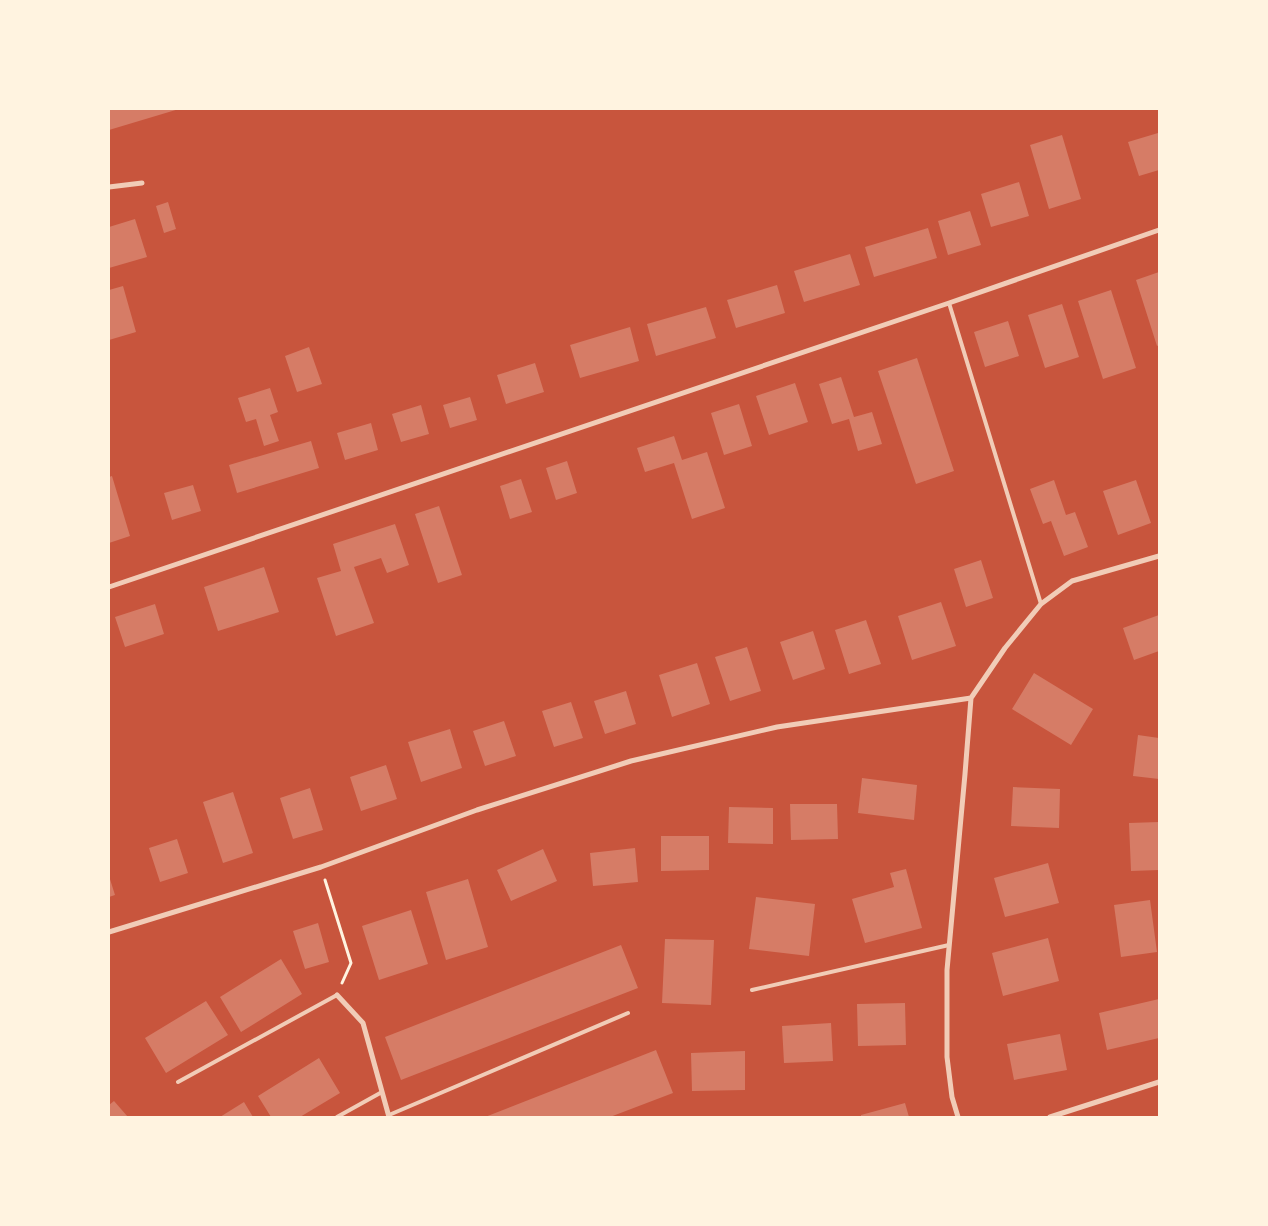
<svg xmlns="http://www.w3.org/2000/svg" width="1268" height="1226" font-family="'PT Sans Narrow',sans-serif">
<rect width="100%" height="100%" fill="#c8553d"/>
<!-- building -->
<path fill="#d67c66" d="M 109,109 L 179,109 L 109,130 Z
M 1158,133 L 1159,137 L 1159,170 L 1139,176 L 1128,142 Z
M 1062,135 L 1081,199 L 1049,209 L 1030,145 Z
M 1019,182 L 1029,216 L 991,227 L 981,194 Z
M 168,202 L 176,229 L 164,233 L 156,206 Z
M 970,211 L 981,245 L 948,255 L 938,221 Z
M 135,219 L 147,257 L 109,268 L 109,227 Z
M 928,228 L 937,258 L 874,277 L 865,247 Z
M 850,254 L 860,285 L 804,302 L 794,271 Z
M 1159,272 L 1159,345 L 1157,346 L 1136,280 Z
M 777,285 L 785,313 L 736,328 L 727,300 Z
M 123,286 L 136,332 L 109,340 L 109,290 Z
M 1111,290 L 1136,368 L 1103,379 L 1078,301 Z
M 1062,304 L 1079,357 L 1045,368 L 1028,315 Z
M 706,307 L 716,338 L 656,356 L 647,324 Z
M 1008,321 L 1019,356 L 985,367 L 974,332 Z
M 630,327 L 639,361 L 580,378 L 570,345 Z
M 309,347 L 322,384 L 297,392 L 285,356 Z
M 917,358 L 954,471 L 916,484 L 878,371 Z
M 535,363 L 544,392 L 506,404 L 497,375 Z
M 841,377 L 854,417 L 872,412 L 882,444 L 858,451 L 849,419 L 832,424 L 819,384 Z
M 795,383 L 808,422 L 769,435 L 756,396 Z
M 270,388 L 278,412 L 270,415 L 279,441 L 264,446 L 256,419 L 246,422 L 238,398 Z
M 470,397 L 477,420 L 450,428 L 443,405 Z
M 739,404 L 752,446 L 724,455 L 711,413 Z
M 421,405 L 429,434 L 401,442 L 392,414 Z
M 371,423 L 378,450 L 345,460 L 337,433 Z
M 674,436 L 682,460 L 707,452 L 725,508 L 692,519 L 674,463 L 645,472 L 637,448 Z
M 311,441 L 319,468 L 237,493 L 229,465 Z
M 567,461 L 577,493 L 556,500 L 546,468 Z
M 112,476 L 130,536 L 109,543 L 109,477 Z
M 521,479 L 532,512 L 510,519 L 500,486 Z
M 1054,480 L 1066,515 L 1075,512 L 1088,547 L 1064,556 L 1051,521 L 1043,524 L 1030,489 Z
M 1136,480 L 1151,523 L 1118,535 L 1103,491 Z
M 193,485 L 201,511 L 172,520 L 164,493 Z
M 439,506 L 462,575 L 438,583 L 415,514 Z
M 395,524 L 409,565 L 387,573 L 381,558 L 354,567 L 374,623 L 336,636 L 317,578 L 341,571 L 333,544 Z
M 981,560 L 993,598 L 966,607 L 954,569 Z
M 264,567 L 279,612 L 218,631 L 204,587 Z
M 941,602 L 956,646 L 912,660 L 898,616 Z
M 155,604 L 164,634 L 125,647 L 115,617 Z
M 1159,615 L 1159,651 L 1134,660 L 1123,628 Z
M 866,620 L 881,664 L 849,674 L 835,630 Z
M 813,631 L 825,669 L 793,680 L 780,642 Z
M 747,647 L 761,691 L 730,701 L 715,657 Z
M 697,663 L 710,704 L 672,717 L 659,675 Z
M 1034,673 L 1093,709 L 1071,745 L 1012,709 Z
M 626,691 L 636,724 L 605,734 L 594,701 Z
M 571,702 L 583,738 L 554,747 L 542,711 Z
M 504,721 L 516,756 L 485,766 L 473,731 Z
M 450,729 L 462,768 L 421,782 L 408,742 Z
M 1138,735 L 1159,738 L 1159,779 L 1133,776 Z
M 386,765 L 397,799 L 361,811 L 350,777 Z
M 862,778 L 917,785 L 914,820 L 858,813 Z
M 1013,787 L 1060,789 L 1059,828 L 1011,826 Z
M 310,788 L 323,830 L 293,839 L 280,798 Z
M 233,792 L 253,853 L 223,863 L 203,802 Z
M 790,804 L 837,804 L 838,839 L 791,840 Z
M 729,807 L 773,808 L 773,844 L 728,843 Z
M 1159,822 L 1159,870 L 1131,871 L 1129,823 Z
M 661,836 L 709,836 L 709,870 L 661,871 Z
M 177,839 L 188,873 L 160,882 L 149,848 Z
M 635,848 L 638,882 L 593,886 L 590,853 Z
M 543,849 L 557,881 L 511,901 L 497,870 Z
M 1048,863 L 1059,903 L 1005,917 L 994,878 Z
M 906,869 L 922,928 L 865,943 L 852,899 L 894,887 L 890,873 Z
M 109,876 L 115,895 L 109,897 Z
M 468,879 L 488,947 L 446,960 L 426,892 Z
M 756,897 L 815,904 L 809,956 L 749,949 Z
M 1150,900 L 1157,952 L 1121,957 L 1114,905 Z
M 411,910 L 428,964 L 379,980 L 362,926 Z
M 318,923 L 329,962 L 305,969 L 293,931 Z
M 1048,938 L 1059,981 L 1003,996 L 992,953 Z
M 665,939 L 714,940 L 711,1005 L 662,1003 Z
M 621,945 L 638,988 L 401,1080 L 385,1037 Z
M 281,959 L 302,994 L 241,1032 L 220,997 Z
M 1159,999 L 1159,1038 L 1107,1050 L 1099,1013 Z
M 206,1001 L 228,1035 L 166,1073 L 145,1038 Z
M 905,1003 L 906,1045 L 858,1046 L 857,1004 Z
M 831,1023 L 833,1061 L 784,1063 L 782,1026 Z
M 1060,1034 L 1067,1070 L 1014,1080 L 1007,1044 Z
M 656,1050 L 673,1093 L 610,1117 L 485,1117 Z
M 745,1051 L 745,1090 L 692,1091 L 691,1053 Z
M 319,1058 L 340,1093 L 300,1117 L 271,1117 L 258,1096 Z
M 114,1101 L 128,1117 L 109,1117 L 109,1105 Z
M 244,1102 L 253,1117 L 220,1117 Z
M 905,1103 L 909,1117 L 861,1117 L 861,1115 Z"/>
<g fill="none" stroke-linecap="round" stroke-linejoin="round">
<!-- path -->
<path stroke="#fff3e0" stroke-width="3" d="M 325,880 L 351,963 L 342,983"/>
<!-- service -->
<path stroke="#f1ccb7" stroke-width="4" d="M 949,303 L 1041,604
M 752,990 L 949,945
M 178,1082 L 337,995
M 389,1115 L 628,1013
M 337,1117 L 382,1092"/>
<!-- minor -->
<path stroke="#f1ccb7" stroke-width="5" d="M 109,187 L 142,183
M 109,587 L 949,303 L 1159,230
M 109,932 L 321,867 L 477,810 L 631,761 L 777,727 L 971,698
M 337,995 L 363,1023 L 389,1117
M 958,1117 L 952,1097 L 947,1057 L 947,970 L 965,774 L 971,698 L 1005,648 L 1041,604 L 1072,581 L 1159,556
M 1050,1117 L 1159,1082"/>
</g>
<!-- border -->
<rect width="1268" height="1226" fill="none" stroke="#fff3e0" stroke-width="220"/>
</svg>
